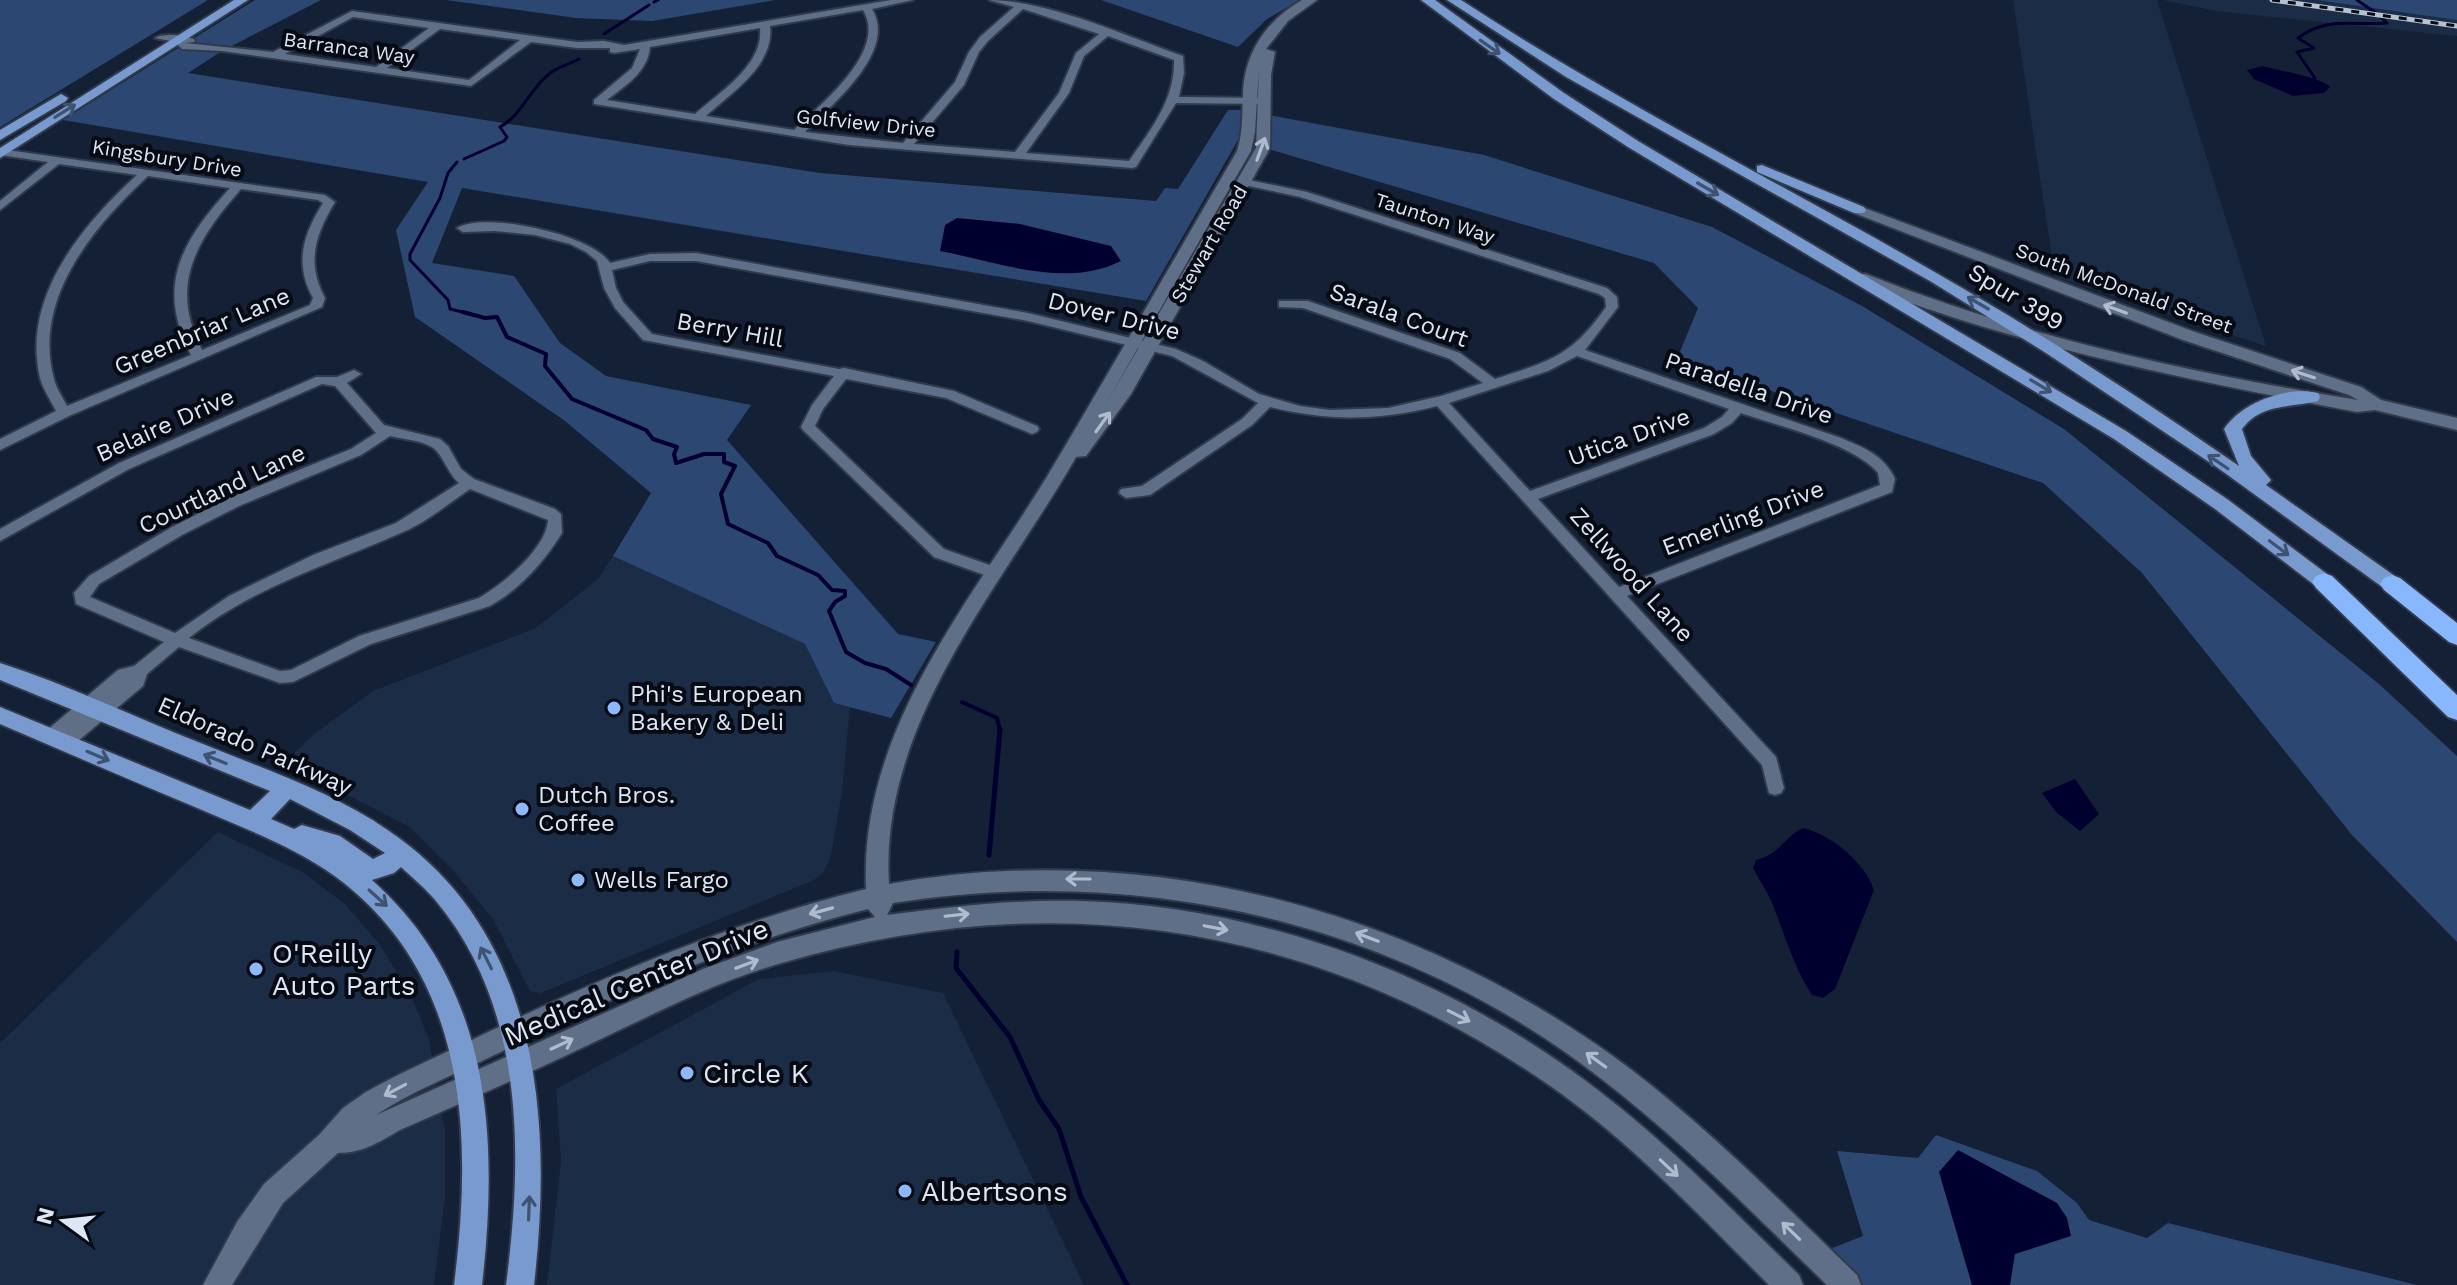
<svg xmlns="http://www.w3.org/2000/svg" width="2457" height="1285" font-family="'Work Sans',sans-serif">
<rect width="100%" height="100%" fill="#132035"/>
<!-- built -->
<path fill="#1b2c46" d="M 2013,0 L 2157,0 L 2266,346 L 2055,277 Z
M 2163,0 L 2332,0 L 2457,18 L 2457,36 L 2216,11 Z
M 613,556 L 805,644 L 834,703 L 850,707 L 842,793 L 831,855 L 824,872 L 814,880 L 541,993 L 530,991 L 493,919 L 451,868 L 408,826 L 284,763 L 314,734 L 373,691 L 536,628 L 598,579 Z
M 218,832 L 304,873 L 346,905 L 380,945 L 409,991 L 429,1039 L 445,1132 L 445,1198 L 434,1285 L 0,1285 L 0,1043 Z
M 834,971 L 943,993 L 1084,1285 L 547,1285 L 561,1161 L 556,1089 L 759,979 Z"/>
<!-- green -->
<path fill="#2c4872" d="M 0,0 L 208,0 L 0,127 Z
M 255,0 L 321,0 L 222,51 L 188,73 L 820,173 L 1156,201 L 1165,188 L 1178,189 L 1228,110 L 1242,110 L 1484,155 L 1712,227 L 1862,306 L 2064,429 L 2379,684 L 2457,756 L 2457,942 L 2352,835 L 2142,573 L 2043,483 L 1677,359 L 1698,308 L 1654,263 L 1238,140 L 1146,301 L 462,188 L 432,263 L 514,276 L 560,343 L 606,376 L 751,405 L 727,440 L 898,634 L 936,642 L 891,718 L 834,703 L 805,644 L 613,556 L 651,493 L 565,421 L 415,317 L 396,230 L 428,182 L 63,120 Z
M 446,0 L 775,0 L 652,21 L 576,18 Z
M 1101,0 L 1300,0 L 1267,19 L 1238,47 Z
M 2317,0 L 2457,0 L 2457,20 Z
M 1936,1135 L 2037,1171 L 2077,1203 L 2089,1220 L 2147,1238 L 2168,1223 L 2417,1285 L 1863,1285 L 1825,1251 L 1863,1236 L 1837,1151 L 1918,1158 Z"/>
<!-- water -->
<path fill="#00002f" d="M 2263,66 C 2279,71 2321,77 2330,87 L 2324,93 L 2293,96 L 2254,79 L 2247,70 Z
M 957,218 L 1020,224 L 1111,246 L 1121,261 C 1066,289 998,262 940,251 L 945,225 Z
M 2075,779 L 2099,814 L 2080,831 L 2056,812 L 2042,793 Z
M 1803,828 C 1831,835 1864,861 1874,890 L 1835,989 L 1823,998 L 1812,995 C 1794,968 1786,938 1774,908 C 1769,894 1760,881 1753,868 L 1756,860 C 1782,853 1781,839 1803,828 Z
M 1958,1150 L 2057,1203 L 2067,1218 L 2071,1236 L 2015,1254 L 2010,1285 L 1972,1285 L 1939,1172 Z"/>
<g fill="none" stroke-linecap="round" stroke-linejoin="round">
<!-- stream-far2 -->
<path stroke="#00002f" stroke-width="3" d="M 2357,0 L 2376,13
M 654,2 L 658,0
M 604,34 L 649,5
M 2315,78 L 2297,52 L 2314,48 L 2298,38 C 2326,16 2354,26 2387,23 L 2381,17
M 464,159 L 504,141 L 507,137 L 500,127 C 522,115 529,90 549,74 C 557,67 570,64 579,59
M 457,162 L 448,173 L 440,198 L 410,254 L 410,260 L 448,300 L 450,309 L 471,314"/>
<!-- stream-far1 -->
<path stroke="#00002f" stroke-width="4" d="M 463,312 L 485,318 L 497,317 L 507,337 L 546,354 L 545,366 L 572,399 L 646,430 L 653,439 L 677,447 L 674,454 L 676,463 L 704,454 L 724,454 L 724,462 L 735,466 L 721,494 L 728,524 L 768,543 L 777,556 L 818,575 L 832,590 L 845,591 L 845,596 L 835,602 L 829,611 L 846,652 L 865,663 L 886,669 L 911,685
M 962,702 L 997,718 L 1000,731"/>
<!-- stream -->
<path stroke="#00002f" stroke-width="5" d="M 989,855 L 1000,729
M 957,952 L 956,968 L 1010,1037 L 1039,1100 L 1059,1129 L 1081,1197 L 1127,1285"/>
<!-- street casing -->
<g stroke="#313a4b" stroke-width="4">
<path id="street" d="M 891,0 L 913,0 L 872,9 C 898,51 832,105 805,132 L 903,143 L 955,82 L 969,52 L 980,37 L 1014,7 L 989,0 C 1047,0 1126,36 1183,56 L 1184,73 L 1179,97 L 1263,98 L 1268,101 L 1263,104 L 1176,103 L 1136,167 L 1132,168 L 849,145 L 594,104 L 594,100 L 632,68 L 640,49 L 614,53 L 610,52 L 610,48 L 577,48 L 531,42 L 471,86 L 222,51 L 182,49 L 175,42 L 155,38 C 164,33 186,35 195,40 L 194,42 L 185,43 L 273,52 L 352,11 L 577,42 L 604,41 L 624,45 ZM 1023,9 L 1099,34 L 1076,53 L 1059,93 L 1015,152 L 914,144 L 964,85 L 979,52 L 988,41 ZM 863,10 C 888,51 821,104 794,130 L 706,116 C 731,93 775,65 770,26 ZM 353,17 L 429,28 L 376,67 L 285,54 ZM 760,28 C 764,65 719,93 695,114 L 607,100 C 625,86 648,72 650,47 ZM 440,29 L 520,40 L 469,80 L 387,68 ZM 1108,36 L 1174,60 C 1175,100 1151,129 1129,161 L 1026,153 L 1069,93 L 1084,56 Z
M 0,149 L 325,195 L 335,202 C 315,235 306,263 325,298 L 322,307 L 69,416 L 0,450 L 0,439 L 56,411 C 51,401 43,389 40,378 C 21,298 82,225 137,175 L 59,164 L 0,210 L 0,201 L 48,162 L 0,155 ZM 148,176 L 230,188 C 182,241 155,285 191,355 L 67,406 C 63,398 56,388 54,379 C 32,299 94,226 148,176 ZM 241,189 L 318,200 L 323,203 C 303,235 294,263 313,298 L 310,305 L 202,350 C 168,285 197,239 241,189 Z
M 1244,179 L 1307,192 L 1607,288 L 1617,297 L 1618,307 L 1585,350 L 1841,438 C 1863,447 1885,456 1895,479 L 1892,492 L 1627,596 L 1776,757 L 1784,788 L 1781,793 L 1775,795 L 1769,793 L 1762,765 L 1437,406 C 1379,421 1327,421 1270,407 L 1252,425 L 1150,495 L 1126,498 L 1119,493 L 1121,489 L 1142,486 L 1242,419 L 1258,403 L 1172,356 L 1028,321 L 696,261 L 650,261 L 612,270 L 616,288 L 623,302 L 652,334 L 839,369 L 844,368 L 954,391 L 1037,426 L 1039,429 L 1037,432 L 1032,434 L 946,398 L 846,379 L 823,409 L 815,426 L 944,549 L 998,568 L 1001,572 L 993,578 L 934,557 L 803,430 L 801,427 L 812,405 L 834,376 L 643,340 L 615,308 L 604,288 L 597,261 L 586,252 L 570,244 L 535,235 L 495,231 L 463,232 L 457,228 C 483,211 592,234 610,263 L 650,254 L 696,253 L 1028,313 L 1176,349 L 1203,361 L 1259,394 L 1300,406 L 1330,410 L 1388,408 L 1441,396 L 1483,383 L 1450,359 L 1303,308 L 1279,307 L 1279,301 L 1308,301 L 1460,353 L 1495,379 C 1550,361 1571,357 1606,307 L 1605,298 L 1599,294 L 1300,197 L 1240,184 L 1240,180 ZM 1577,356 L 1729,409 L 1722,417 L 1704,428 L 1530,491 L 1449,403 L 1548,371 ZM 1741,413 C 1778,426 1854,444 1878,473 L 1880,485 L 1619,587 L 1538,499 L 1714,434 L 1732,423 Z
M 354,370 L 361,374 L 347,383 L 384,425 L 440,439 L 448,446 L 461,469 L 474,479 L 555,509 L 561,514 L 562,533 C 544,562 520,589 490,606 L 371,644 L 293,682 L 280,683 L 179,647 L 147,674 L 143,686 L 71,747 L 65,749 L 59,747 L 57,741 L 46,741 L 44,736 L 46,731 L 118,670 L 134,666 L 164,642 L 76,604 L 74,593 L 89,576 L 172,527 L 229,498 L 351,449 L 376,433 L 335,386 L 322,384 L 129,469 L 0,541 L 0,529 L 119,463 L 316,377 L 337,377 ZM 390,436 C 402,439 419,440 430,446 C 442,451 447,473 459,483 L 396,523 L 313,555 L 229,596 L 175,633 L 90,597 L 99,584 L 182,535 L 239,506 L 361,455 ZM 470,489 L 548,520 C 546,549 503,584 479,598 L 359,636 L 291,670 L 280,671 L 189,638 C 252,587 331,564 403,532 C 427,522 449,503 470,489 Z"/>
</g>
<!-- secondary casing -->
<g stroke="#313a4b" stroke-width="4">
<path id="secondary" d="M 1302,0 L 1317,0 L 1288,21 L 1266,49 L 1275,52 L 1271,75 L 1270,148 L 1131,394 L 1086,456 L 1076,457 C 1001,588 879,723 889,884 C 1142,839 1401,906 1610,1054 C 1699,1118 1778,1199 1857,1275 L 1861,1285 L 1827,1285 C 1752,1212 1678,1137 1595,1074 C 1395,921 1140,864 893,903 L 887,915 C 951,907 1015,899 1080,901 C 1265,906 1453,978 1599,1091 C 1671,1146 1734,1212 1799,1275 L 1803,1285 L 1769,1285 C 1699,1215 1630,1141 1549,1085 C 1314,922 1051,883 778,964 C 712,983 650,1016 588,1045 C 526,1075 463,1102 400,1130 C 379,1142 363,1153 338,1153 L 283,1203 L 232,1285 L 203,1285 L 237,1222 L 264,1184 L 319,1135 L 343,1108 L 366,1092 C 405,1070 446,1053 486,1033 C 608,975 735,921 866,889 C 859,730 970,603 1048,475 C 1112,368 1174,259 1237,151 C 1243,133 1242,115 1243,95 C 1244,53 1266,21 1302,0 ZM 1259,68 L 1256,148 L 1104,407 L 1251,151 L 1255,132 ZM 868,909 L 875,917 L 777,942 L 703,969 L 376,1115 C 412,1091 452,1076 490,1057 C 611,997 736,942 868,909 Z
M 1859,206 L 2195,332 L 2361,387 L 2381,400 L 2457,418 L 2457,430 L 2375,410 L 2357,412 C 2213,384 2070,357 1931,310 C 1911,303 1868,291 1853,277 L 1856,274 L 1866,274 C 2024,337 2190,373 2358,400 L 2349,395 L 2183,340 L 1854,213 L 1854,207 Z"/>
</g>
<!-- primary casing -->
<g stroke="#313a4b" stroke-width="4">
<path id="primary" d="M 234,0 L 248,0 L 0,158 L 0,148 Z
M 1421,0 L 1435,0 L 1564,93 L 1638,141 L 2126,431 L 2227,499 L 2331,577 L 2334,582 L 2331,587 L 2317,587 L 2215,509 L 2114,439 L 1628,147 L 1554,99 Z
M 1447,0 L 1461,0 C 1615,101 1779,182 1938,274 C 2041,333 2141,398 2239,466 L 2224,429 C 2242,402 2287,386 2318,393 L 2320,397 L 2318,401 C 2290,408 2261,403 2242,429 L 2251,456 L 2271,480 L 2266,485 L 2399,579 L 2402,584 L 2399,589 L 2385,589 L 2218,468 L 2046,353 L 1930,281 L 1566,77 Z
M 61,94 L 68,98 L 66,101 L 0,140 L 0,130 Z
M 1762,165 L 1864,207 L 1866,210 L 1864,213 L 1854,213 L 1757,172 L 1757,166 Z
M 0,663 C 69,685 136,718 203,744 C 266,770 333,792 389,831 C 540,933 553,1120 534,1285 L 506,1285 C 523,1155 525,1008 436,901 C 426,889 413,878 401,867 L 394,873 L 372,880 C 491,986 499,1136 482,1285 L 454,1285 C 473,1136 468,975 336,877 C 293,846 243,828 195,807 C 130,780 65,752 0,724 L 0,707 L 250,810 L 270,791 L 0,680 ZM 290,799 L 350,830 L 385,853 L 373,859 L 340,836 L 302,825 L 294,829 L 271,819 Z"/>
</g>
<!-- highway casing -->
<g stroke="#313a4b" stroke-width="4">
<path id="highway" d="M 2324,573 L 2332,576 L 2457,695 L 2457,720 L 2448,717 L 2316,588 L 2312,582 L 2316,576 Z
M 2392,575 L 2400,578 L 2457,623 L 2457,645 L 2449,642 L 2384,590 L 2380,584 L 2384,578 Z"/>
</g>
<!-- street -->
<use href="#street" fill="#5f6f88" fill-rule="evenodd"/>
<!-- secondary -->
<use href="#secondary" fill="#5f6f88" fill-rule="evenodd"/>
<!-- primary -->
<use href="#primary" fill="#789acf" fill-rule="evenodd"/>
<!-- highway -->
<use href="#highway" fill="#88b7fe" fill-rule="evenodd"/>
<!-- rail casing -->
<g stroke="#b6c1d0" stroke-width="5">
<path id="rail" d="M 2272,0 L 2457,26"/>
</g>
<!-- rail -->
<use href="#rail" stroke="#050a13" stroke-width="3" stroke-dasharray="8" stroke-linecap="butt"/>
</g>
<!-- one-way arrows -->
<defs><path id="oneway-shaft" d="M-6 0H5M1.5-3L5.5 0L1.5 3" fill="none" stroke-width="1.6" stroke-linecap="round" stroke-linejoin="round" transform="scale(2)"/></defs>
<g stroke="#3e5271">
<use href="#oneway-shaft" transform="translate(1490 47) rotate(35)"/>
<use href="#oneway-shaft" transform="translate(65 111) rotate(-32)"/>
<use href="#oneway-shaft" transform="translate(1708 189) rotate(30)"/>
<use href="#oneway-shaft" transform="translate(1978 303) rotate(-150)"/>
<use href="#oneway-shaft" transform="translate(2041 386) rotate(31)"/>
<use href="#oneway-shaft" transform="translate(2218 462) rotate(-146)"/>
<use href="#oneway-shaft" transform="translate(2279 548) rotate(37)"/>
<use href="#oneway-shaft" transform="translate(98 756) rotate(23)"/>
<use href="#oneway-shaft" transform="translate(215 759) rotate(-158)"/>
<use href="#oneway-shaft" transform="translate(378 898) rotate(42)"/>
<use href="#oneway-shaft" transform="translate(486 958) rotate(-117)"/>
<use href="#oneway-shaft" transform="translate(529 1208) rotate(-88)"/>
</g>
<g stroke="#b0bcce">
<use href="#oneway-shaft" transform="translate(1261 149) rotate(-70)"/>
<use href="#oneway-shaft" transform="translate(2115 309) rotate(-160)"/>
<use href="#oneway-shaft" transform="translate(2303 374) rotate(-162)"/>
<use href="#oneway-shaft" transform="translate(1103 422) rotate(-54)"/>
<use href="#oneway-shaft" transform="translate(1078 879) rotate(-180)"/>
<use href="#oneway-shaft" transform="translate(821 911) rotate(165)"/>
<use href="#oneway-shaft" transform="translate(957 915) rotate(-6)"/>
<use href="#oneway-shaft" transform="translate(1216 928) rotate(11)"/>
<use href="#oneway-shaft" transform="translate(1367 937) rotate(-159)"/>
<use href="#oneway-shaft" transform="translate(747 964) rotate(-21)"/>
<use href="#oneway-shaft" transform="translate(1459 1016) rotate(27)"/>
<use href="#oneway-shaft" transform="translate(562 1044) rotate(-25)"/>
<use href="#oneway-shaft" transform="translate(1596 1060) rotate(-144)"/>
<use href="#oneway-shaft" transform="translate(395 1090) rotate(152)"/>
<use href="#oneway-shaft" transform="translate(1669 1168) rotate(43)"/>
<use href="#oneway-shaft" transform="translate(1791 1231) rotate(-136)"/>
</g>
<!-- markers -->
<g fill="#8db9fc" stroke="#050a13" stroke-width="3">
<circle cx="614" cy="708" r="8"/>
<circle cx="522" cy="809" r="8"/>
<circle cx="578" cy="880" r="8"/>
<circle cx="256" cy="969" r="8"/>
<circle cx="687" cy="1073" r="8"/>
<circle cx="905" cy="1191" r="8"/>
</g>
<g text-anchor="middle" stroke-width="8" stroke-linejoin="round" paint-order="stroke">
<!-- far-street labels -->
<g font-size="20" fill="#dce6f4" stroke="#050a13">
<text transform="translate(349 48) rotate(8)" y="7">Barranca Way</text>
<text transform="translate(866 123) rotate(6)" y="7">Golfview Drive</text>
<text transform="translate(167 158) rotate(9)" y="7">Kingsbury Drive</text>
<text transform="translate(1435 218) rotate(18)" y="7">Taunton Way</text>
<text transform="translate(1209 244) rotate(-60)" y="7">Stewart Road</text>
<text transform="translate(2124 288) rotate(20)" y="7">South McDonald Street</text>
</g>
<!-- street labels -->
<g font-size="24" fill="#dce6f4" stroke="#050a13">
<text transform="translate(2016 297) rotate(31)" y="8">Spur 399</text>
<text transform="translate(1399 315) rotate(20)" y="8">Sarala Court</text>
<text transform="translate(1114 316) rotate(14)" y="8">Dover Drive</text>
<text transform="translate(730 330) rotate(10)" y="8">Berry Hill</text>
<text transform="translate(202 331) rotate(-23)" y="8">Greenbriar Lane</text>
<text transform="translate(1749 388) rotate(19)" y="8">Paradella Drive</text>
<text transform="translate(165 425) rotate(-24)" y="8">Belaire Drive</text>
<text transform="translate(1629 437) rotate(-20)" y="8">Utica Drive</text>
<text transform="translate(222 489) rotate(-25)" y="8">Courtland Lane</text>
<text transform="translate(1743 518) rotate(-21)" y="8">Emerling Drive</text>
<text transform="translate(1632 575) rotate(48)" y="8">Zellwood Lane</text>
<text transform="translate(255 746) rotate(24)" y="8">Eldorado Parkway</text>
</g>
<!-- poi labels -->
<g font-size="24" fill="#dce6f4" stroke="#050a13" text-anchor="start">
<text x="630" y="702">Phi's European<tspan x="630" dy="28">Bakery &amp; Deli</tspan></text>
<text x="538" y="803">Dutch Bros.<tspan x="538" dy="28">Coffee</tspan></text>
<text x="594" y="888">Wells Fargo</text>
</g>
<!-- near-poi labels -->
<g font-size="28" fill="#dce6f4" stroke="#050a13" text-anchor="start">
<text x="272" y="963">O'Reilly<tspan x="272" dy="32">Auto Parts</tspan></text>
<text x="703" y="1083">Circle K</text>
<text x="921" y="1201">Albertsons</text>
</g>
<!-- near-street labels -->
<g font-size="28" fill="#dce6f4" stroke="#050a13">
<text transform="translate(636 982) rotate(-23)" y="10">Medical Center Drive</text>
</g>
</g>
<!-- north arrow -->
<g transform="translate(64 1221) rotate(285)" stroke="#050a13" stroke-width="6" paint-order="stroke">
<path d="M0-6L14 30L0 20L-14 30Z" fill="#dce6f4"/>
<text y="-12" font-size="22" font-weight="bold" text-anchor="middle" fill="#dce6f4">N</text>
</g>
</svg>
